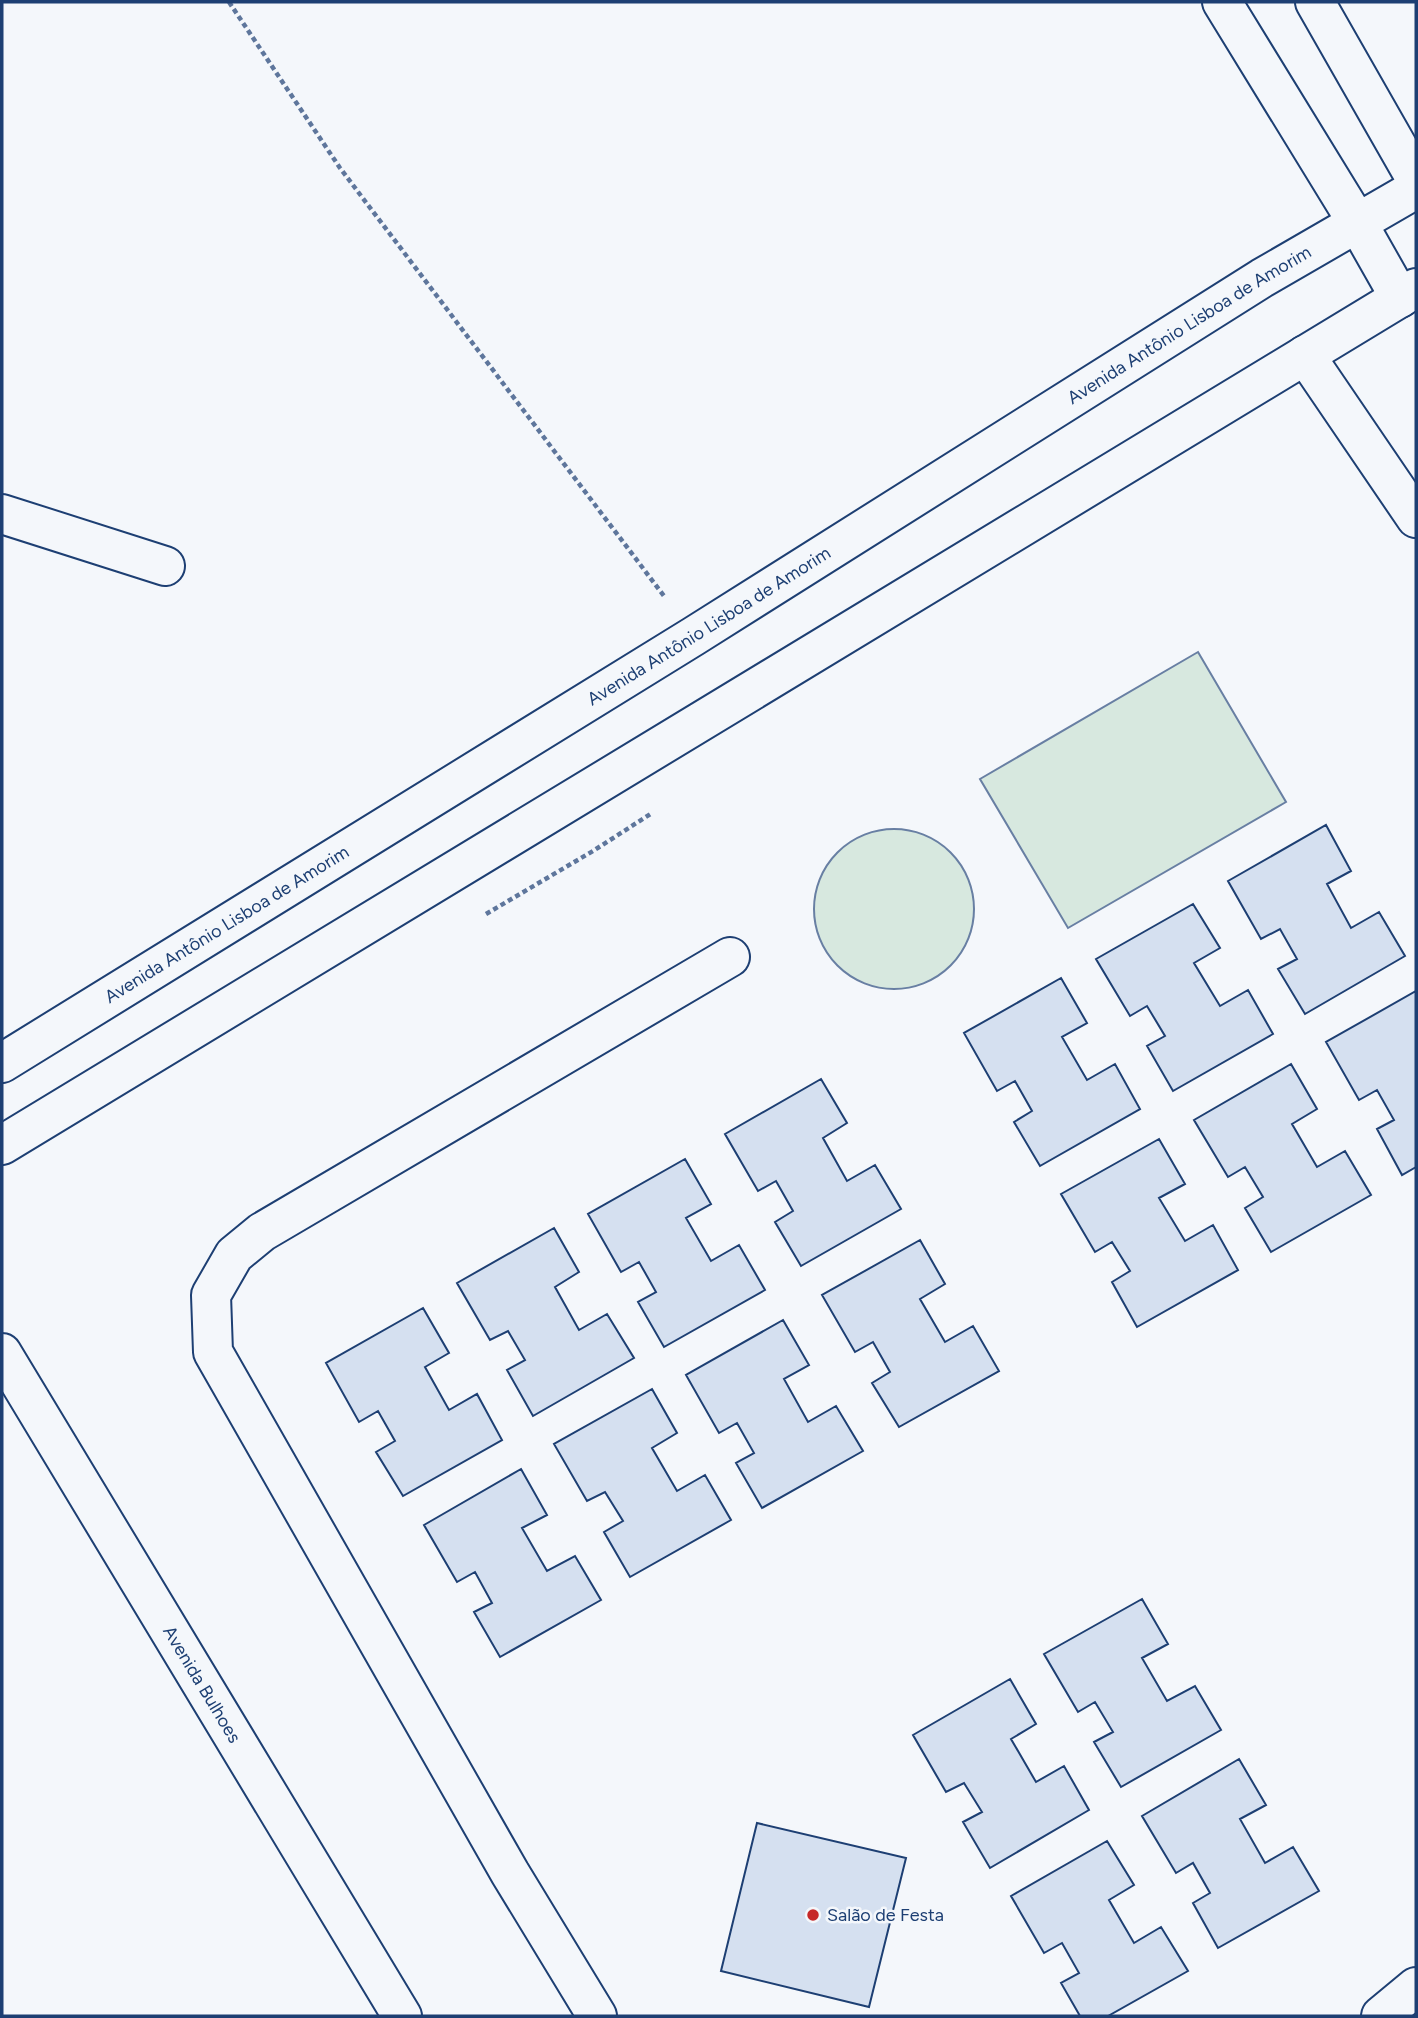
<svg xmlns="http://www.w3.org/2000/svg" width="1418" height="2018" font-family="Figtree,sans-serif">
<rect width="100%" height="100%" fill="#f4f7fb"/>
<!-- green -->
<path fill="#d7e8df" stroke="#687fa3" stroke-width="2" d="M 1198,652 L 1286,802 L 1068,928 L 980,779 Z
M814 909a80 80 0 1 1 160 0a80 80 0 1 1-160 0Z"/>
<!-- building -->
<path fill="#d5e0f0" stroke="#1d3f73" stroke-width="2" d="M 1326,825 L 1351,871 L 1327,884 L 1351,928 L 1379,912 L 1405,956 L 1305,1014 L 1278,969 L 1297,959 L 1280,929 L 1261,939 L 1228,881 Z
M 1193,904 L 1220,948 L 1194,963 L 1220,1006 L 1248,990 L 1273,1034 L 1173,1091 L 1147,1046 L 1165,1036 L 1147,1006 L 1130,1016 L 1096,959 Z
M 1061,978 L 1087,1023 L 1062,1037 L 1087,1080 L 1115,1064 L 1140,1109 L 1040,1166 L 1014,1122 L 1032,1111 L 1015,1081 L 997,1091 L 964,1033 Z
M 1416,991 L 1416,1167 L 1402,1175 L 1377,1129 L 1394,1120 L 1377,1090 L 1359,1100 L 1326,1042 Z
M 1291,1064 L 1317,1109 L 1292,1124 L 1317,1167 L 1345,1151 L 1371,1195 L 1271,1252 L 1245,1208 L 1263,1197 L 1245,1167 L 1228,1177 L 1194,1120 Z
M 821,1079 L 847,1123 L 823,1138 L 847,1181 L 875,1165 L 901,1209 L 801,1266 L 775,1222 L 793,1211 L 776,1181 L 758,1191 L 725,1134 Z
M 1159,1139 L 1185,1184 L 1159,1198 L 1185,1241 L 1213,1225 L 1238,1270 L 1137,1327 L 1112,1282 L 1130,1271 L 1112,1242 L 1095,1252 L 1061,1194 Z
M 685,1159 L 711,1204 L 686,1218 L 711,1261 L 739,1245 L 765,1290 L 664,1347 L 638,1302 L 656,1292 L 639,1262 L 621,1272 L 588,1214 Z
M 554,1228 L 579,1272 L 555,1287 L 579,1330 L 607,1314 L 634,1358 L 533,1416 L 507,1370 L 525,1360 L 508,1331 L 490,1340 L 457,1283 Z
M 920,1240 L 945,1284 L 920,1299 L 945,1342 L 973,1326 L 999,1371 L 899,1427 L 872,1383 L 890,1372 L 873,1342 L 855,1352 L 822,1295 Z
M 423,1308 L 449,1353 L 425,1367 L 449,1410 L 477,1394 L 502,1440 L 403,1496 L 376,1452 L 395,1441 L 378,1411 L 359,1422 L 326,1363 Z
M 783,1320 L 809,1365 L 784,1379 L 808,1422 L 836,1406 L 863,1451 L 762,1508 L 736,1463 L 754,1453 L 737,1423 L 719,1433 L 686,1375 Z
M 652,1389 L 677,1433 L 652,1448 L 677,1491 L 705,1475 L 731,1520 L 630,1577 L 604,1532 L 623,1521 L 605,1492 L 587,1501 L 554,1444 Z
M 521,1469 L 547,1515 L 522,1528 L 547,1571 L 575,1556 L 601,1600 L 500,1657 L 474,1612 L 492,1603 L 475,1572 L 457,1582 L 424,1525 Z
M 1142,1599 L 1168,1644 L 1142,1658 L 1167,1701 L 1195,1686 L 1221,1730 L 1121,1787 L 1094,1742 L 1113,1732 L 1095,1702 L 1078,1712 L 1044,1654 Z
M 1010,1679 L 1036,1724 L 1011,1739 L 1036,1782 L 1064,1766 L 1089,1810 L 990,1868 L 963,1822 L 982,1812 L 964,1783 L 946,1792 L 913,1735 Z
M 1239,1759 L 1266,1805 L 1240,1819 L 1265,1863 L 1293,1847 L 1319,1891 L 1218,1948 L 1193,1903 L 1210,1893 L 1193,1863 L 1176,1873 L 1142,1816 Z
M 757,1823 L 906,1858 L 869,2007 L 721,1971 Z
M 1107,1841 L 1134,1885 L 1109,1900 L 1134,1943 L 1161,1927 L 1188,1971 L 1108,2016 L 1080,2016 L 1061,1983 L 1079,1973 L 1062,1943 L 1044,1953 L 1011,1896 Z"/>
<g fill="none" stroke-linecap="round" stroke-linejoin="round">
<!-- minor casing -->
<g stroke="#1d3f73" stroke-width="42">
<g id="minor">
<path d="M 1222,2 L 1357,222 L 1400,298"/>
<path d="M 1315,2 L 1416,179"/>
<path d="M 1305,355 L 1416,518"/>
<path d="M 2,514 L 165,566"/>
<path id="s1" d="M 2,1353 L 402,2016"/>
<path d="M 597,2016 L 510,1873 L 213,1352 L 211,1295 L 234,1255 L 262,1232 L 730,957"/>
<path d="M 1381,2016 L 1416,1987"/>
</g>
</g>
<!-- major casing -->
<g stroke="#1d3f73" stroke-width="42">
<g id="major">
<path id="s2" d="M 2,1063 L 694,636 L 1262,278 L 1416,189"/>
<path d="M 2,1145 L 1416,288"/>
</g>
</g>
<!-- path -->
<path stroke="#5e769c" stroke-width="4.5" stroke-dasharray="5 3.5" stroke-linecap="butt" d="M 229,2 L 340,168 L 664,596
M 486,914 L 593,851 L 652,813"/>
<!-- minor -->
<use href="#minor" stroke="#f4f7fb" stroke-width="38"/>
<!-- major -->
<use href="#major" stroke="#f4f7fb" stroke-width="38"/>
</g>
<!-- markers -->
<circle fill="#c62828" stroke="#f4f7fb" stroke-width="2.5" cx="813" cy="1915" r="7"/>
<g text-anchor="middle" stroke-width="5" stroke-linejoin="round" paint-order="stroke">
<!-- street labels -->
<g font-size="18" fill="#1d3f73" stroke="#f4f7fb">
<text dy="6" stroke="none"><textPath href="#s2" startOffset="1398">Avenida Antônio Lisboa de Amorim</textPath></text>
<text dy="6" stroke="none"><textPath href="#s2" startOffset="831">Avenida Antônio Lisboa de Amorim</textPath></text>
<text dy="6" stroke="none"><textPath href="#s2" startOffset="264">Avenida Antônio Lisboa de Amorim</textPath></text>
<text dy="6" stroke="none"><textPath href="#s1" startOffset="387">Avenida Bulhoes</textPath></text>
</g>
<!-- poi labels -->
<g font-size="18" fill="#1d3f73" stroke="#f4f7fb" text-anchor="start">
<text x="827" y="1921">Salão de Festa</text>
</g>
</g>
<!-- border -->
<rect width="1418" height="2018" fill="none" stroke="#1d3f73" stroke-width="7"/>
</svg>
